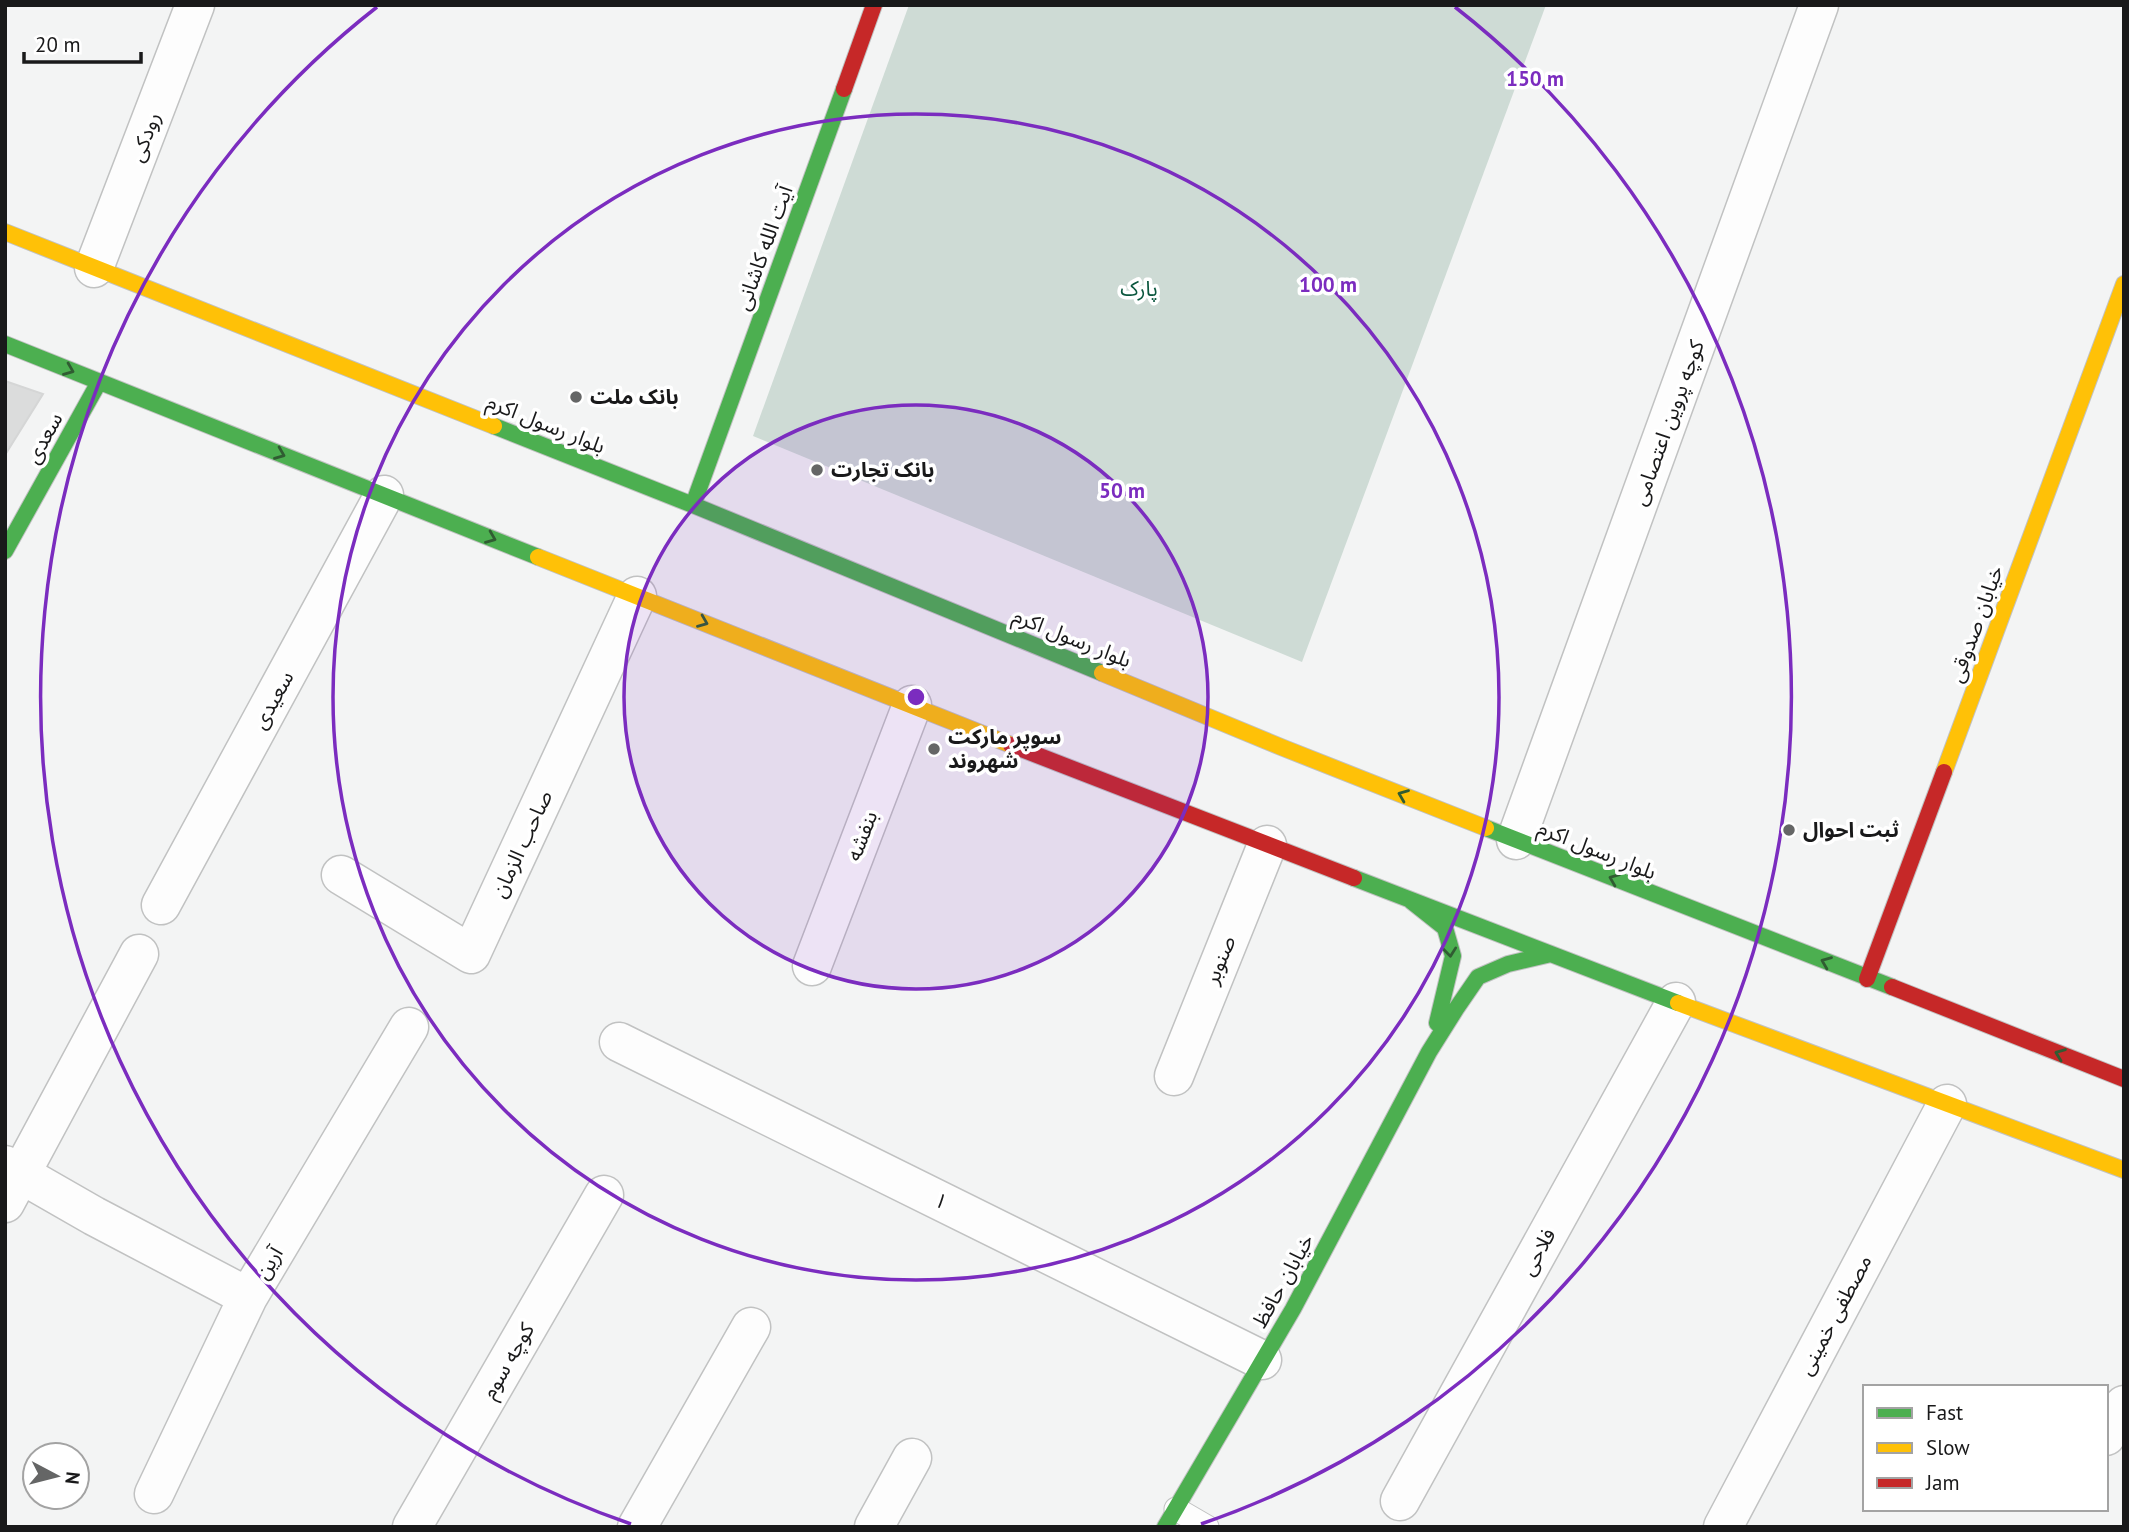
<svg xmlns="http://www.w3.org/2000/svg" width="2129" height="1532" font-family="'PT Sans','Noto Sans Arabic',sans-serif">
<rect width="100%" height="100%" fill="#f3f4f4"/>
<!-- green -->
<path fill="#cedbd5" d="M 909,5 L 1546,5 L 1302,662 L 753,436 Z"/>
<!-- building -->
<path fill="#dbdcdc" stroke="#d5d6d6" stroke-width="2" d="M 5,381 L 43,394 L 5,455 Z"/>
<g fill="none" stroke-linecap="round" stroke-linejoin="round">
<!-- lane casing -->
<g stroke="#c1c2c2" stroke-width="25">
<path id="lane" d="M 1176,1509 L 1207,1527"/>
</g>
<!-- street casing -->
<g stroke="#c1c2c2" stroke-width="41">
<path id="street" d="M 94,268 L 195,5
M 1516,840 L 1819,5
M 341,875 L 471,954 L 637,596
M 161,905 L 384,495
M 812,966 L 912,705
M 619,1042 L 1262,1360
M 1174,1076 L 1267,845
M 5,1165 L 94,1216 L 248,1297 L 409,1027
M 5,1203 L 139,954
M 2106,1436 L 2124,1405
M 154,1494 L 248,1297
M 1400,1501 L 1676,1002
M 412,1527 L 604,1195
M 637,1527 L 751,1327
M 874,1527 L 912,1458
M 1723,1527 L 1947,1104"/>
</g>
<!-- fast casing -->
<g stroke="#c1c2c2" stroke-width="18">
<path id="fast" d="M 5,344 L 538,557
M 494,426 L 693,505 L 1102,673
M 693,505 L 844,89
M 5,551 L 99,382
M 1486,828 L 1892,987
M 1354,878 L 1678,1003
M 1411,901 L 1445,928 L 1453,956 L 1437,1023
M 1165,1527 L 1293,1309 L 1429,1052 L 1456,1009 L 1478,977 L 1508,964 L 1551,954"/>
</g>
<!-- slow casing -->
<g stroke="#c1c2c2" stroke-width="18">
<path id="slow" d="M 5,232 L 494,426
M 538,557 L 1011,745
M 1102,673 L 1281,747 L 1486,828
M 1944,772 L 2124,284
M 1678,1003 L 2124,1170"/>
</g>
<!-- jam casing -->
<g stroke="#c1c2c2" stroke-width="18">
<path id="jam" d="M 844,89 L 874,5
M 1011,745 L 1354,878
M 1867,979 L 1944,772
M 1892,987 L 2124,1079"/>
</g>
<!-- lane -->
<use href="#lane" stroke="#fdfdfd" stroke-width="23"/>
<!-- street -->
<use href="#street" stroke="#fdfdfd" stroke-width="38"/>
<!-- fast -->
<use href="#fast" stroke="#4caf50" stroke-width="16"/>
<!-- slow -->
<use href="#slow" stroke="#ffc107" stroke-width="16"/>
<!-- jam -->
<use href="#jam" stroke="#c62828" stroke-width="16"/>
</g>
<!-- one-way arrows -->
<defs><path id="oneway-chevron" d="M-2-3.5L2.5 0L-2 3.5" fill="none" stroke-width="1.6" stroke-linecap="round" stroke-linejoin="round" transform="scale(1.75)"/></defs>
<g stroke="#305c32">
<use href="#oneway-chevron" transform="translate(69 370) rotate(22)"/>
<use href="#oneway-chevron" transform="translate(280 454) rotate(22)"/>
<use href="#oneway-chevron" transform="translate(491 538) rotate(22)"/>
<use href="#oneway-chevron" transform="translate(703 622) rotate(22)"/>
<use href="#oneway-chevron" transform="translate(1403 795) rotate(-158)"/>
<use href="#oneway-chevron" transform="translate(1614 879) rotate(-158)"/>
<use href="#oneway-chevron" transform="translate(1450 952) rotate(84)"/>
<use href="#oneway-chevron" transform="translate(1826 962) rotate(-158)"/>
<use href="#oneway-chevron" transform="translate(2060 1054) rotate(-159)"/>
</g>
<!-- distance rings -->
<circle cx="916" cy="697" r="292" fill="#7b2cbf" fill-opacity=".12"/>
<g fill="none" stroke="#7b2cbf" stroke-width="3.5">
<circle cx="916" cy="697" r="292"/>
<circle cx="916" cy="697" r="583"/>
<path d="M631 1524A875 875 0 0 1 377 7M1455 7A875 875 0 0 1 1201 1524"/>
</g>
<!-- markers -->
<g fill="#656666" stroke="#fff" stroke-width="2.5">
<circle cx="576" cy="397" r="7"/>
<circle cx="817" cy="470" r="7"/>
<circle cx="934" cy="749" r="7"/>
<circle cx="1789" cy="830" r="7"/>
</g>
<g text-anchor="middle" stroke-width="7" stroke-linejoin="round" paint-order="stroke">
<!-- street labels -->
<g font-size="21" fill="#19191a" stroke="#fff">
<text transform="translate(145 137) rotate(-69)" y="7">رودکی</text>
<text transform="translate(764 248) rotate(-70)" y="7">آیت الله کاشانی</text>
<text transform="translate(1668 423) rotate(-70)" y="7">کوچه پروین اعتصامی</text>
<text transform="translate(546 424) rotate(22)" y="7">بلوار رسول اکرم</text>
<text transform="translate(44 438) rotate(-61)" y="7">سعدی</text>
<text transform="translate(1976 624) rotate(-70)" y="7">خیابان صدوقی</text>
<text transform="translate(1072 638) rotate(22)" y="7">بلوار رسول اکرم</text>
<text transform="translate(273 700) rotate(-61)" y="7">سعیدی</text>
<text transform="translate(862 836) rotate(-69)" y="7">بنفشه</text>
<text transform="translate(522 844) rotate(-65)" y="7">صاحب الزمان</text>
<text transform="translate(1597 850) rotate(22)" y="7">بلوار رسول اکرم</text>
<text transform="translate(1220 960) rotate(-68)" y="7">صنوبر</text>
<text transform="translate(941 1201) rotate(26)" y="7">۱</text>
<text transform="translate(1538 1252) rotate(-61)" y="7">فلاحی</text>
<text transform="translate(269 1263) rotate(-59)" y="7">آرین</text>
<text transform="translate(1283 1281) rotate(-61)" y="7">خیابان حافظ</text>
<text transform="translate(1835 1315) rotate(-62)" y="7">مصطفی خمینی</text>
<text transform="translate(508 1361) rotate(-60)" y="7">کوچه سوم</text>
</g>
<!-- park labels -->
<g font-size="21" fill="#0b573e" stroke="#fff">
<text x="1139" y="296">پارک</text>
</g>
<!-- poi labels -->
<g font-size="21" font-weight="bold" fill="#19191a" stroke="#fff" text-anchor="start">
<text x="590" y="404">بانک ملت</text>
<text x="831" y="477">بانک تجارت</text>
<text x="948" y="744">سوپر مارکت<tspan x="948" dy="24">شهروند</tspan></text>
<text x="1803" y="837">ثبت احوال</text>
</g>
</g>
<circle cx="916" cy="697" r="10" fill="#7b2cbf" stroke="#fff" stroke-width="3.5"/>
<g font-size="21" text-anchor="middle" font-weight="bold" fill="#7b2cbf" stroke="#fff" stroke-width="7" stroke-linejoin="round" paint-order="stroke">
<text x="1535" y="86">150 m</text>
<text x="1328" y="292">100 m</text>
<text x="1122" y="498">50 m</text>
</g>
<!-- border -->
<rect width="2129" height="1532" fill="none" stroke="#19191a" stroke-width="14"/>
<!-- legend -->
<rect x="1863" y="1385" width="245" height="126" fill="#ffffff" stroke="#a3a3a3" stroke-width="2"/>
<rect x="1877" y="1408" width="35" height="10" fill="#4caf50" stroke="#a3a3a3" stroke-width="2"/>
<text x="1926" y="1420" font-size="21" fill="#19191a">Fast</text>
<rect x="1877" y="1443" width="35" height="10" fill="#ffc107" stroke="#a3a3a3" stroke-width="2"/>
<text x="1926" y="1455" font-size="21" fill="#19191a">Slow</text>
<rect x="1877" y="1478" width="35" height="10" fill="#c62828" stroke="#a3a3a3" stroke-width="2"/>
<text x="1926" y="1490" font-size="21" fill="#19191a">Jam</text>
<!-- north arrow -->
<g transform="translate(56 1476) rotate(97)"><circle r="33" fill="#ffffff" stroke="#a3a3a3" stroke-width="2"/>
<path d="M0-5L12 26L0 18L-12 26Z" fill="#656666"/>
<text y="-10" font-size="19" font-weight="bold" text-anchor="middle" fill="#19191a">N</text>
</g>
<!-- scale -->
<path d="M24 52v10h117v-10" fill="none" stroke="#19191a" stroke-width="3.5"/>
<text x="35" y="52" font-size="21" fill="#19191a" stroke="#ffffff" stroke-width="5" paint-order="stroke">20 m</text>
</svg>
